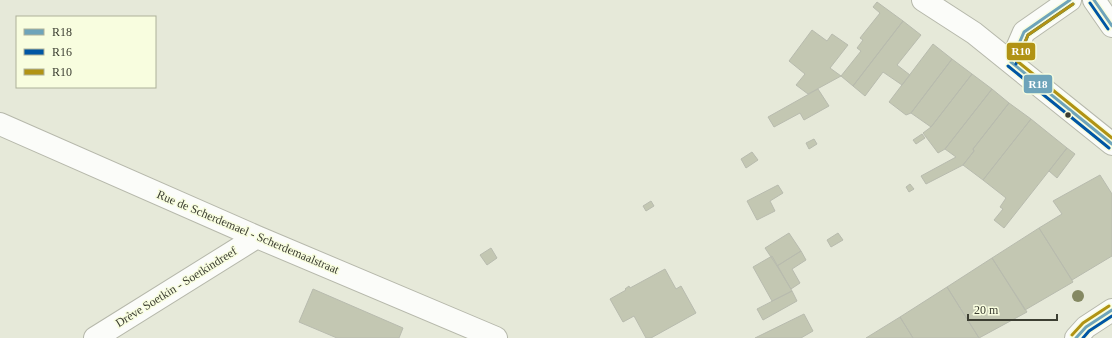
<svg xmlns="http://www.w3.org/2000/svg" width="1112" height="338" font-family="Georgia,serif">
<rect width="100%" height="100%" fill="#e6e9d9"/>
<!-- building -->
<path fill="#c3c7b2" stroke="#b8bbae" d="M 877,2 L 903,21 L 853,86 L 841,76 L 861,51 L 857,48 L 863,40 L 860,38 L 880,13 L 873,7 Z
M 903,21 L 921,35 L 897,65 L 910,75 L 902,85 L 883,72 L 865,96 L 853,86 Z
M 812,30 L 827,41 L 832,34 L 848,45 L 830,68 L 841,76 L 808,94 L 796,85 L 805,74 L 789,61 Z
M 933,44 L 952,59 L 911,113 L 906,115 L 889,102 Z
M 952,59 L 972,74 L 931,127 L 911,113 Z
M 972,74 L 992,89 L 945,149 L 938,153 L 923,133 L 931,127 Z
M 818,89 L 829,106 L 804,120 L 800,113 L 774,127 L 768,117 Z
M 992,89 L 1009,103 L 973,149 L 974,151 L 963,165 L 926,184 L 921,176 L 956,157 L 945,149 Z
M 1009,103 L 1031,119 L 983,180 L 963,165 L 974,151 L 973,149 Z
M 1031,119 L 1067,148 L 1004,228 L 994,220 L 1003,209 L 1000,207 L 1006,198 L 983,180 Z
M 922,134 L 925,138 L 916,144 L 913,140 Z
M 814,139 L 817,144 L 809,149 L 806,143 Z
M 1067,148 L 1075,154 L 1057,178 L 1049,171 Z
M 752,152 L 758,160 L 746,168 L 741,159 Z
M 1100,175 L 1112,194 L 1112,256 L 1072,280 L 1039,228 L 1062,214 L 1053,201 Z
M 910,184 L 914,189 L 909,192 L 906,187 Z
M 778,185 L 783,193 L 770,201 L 775,211 L 757,220 L 747,201 Z
M 651,201 L 654,206 L 646,211 L 643,206 Z
M 1039,228 L 1073,282 L 1025,310 L 992,258 Z
M 789,233 L 801,251 L 777,266 L 765,248 Z
M 838,233 L 843,240 L 831,247 L 827,240 Z
M 491,248 L 497,258 L 487,265 L 480,255 Z
M 801,251 L 806,260 L 792,269 L 800,283 L 791,289 L 777,266 Z
M 772,256 L 792,291 L 772,301 L 753,267 Z
M 992,258 L 1027,312 L 979,338 L 947,287 Z
M 665,269 L 676,289 L 681,286 L 696,313 L 651,338 L 646,338 L 634,316 L 623,322 L 610,299 L 626,290 L 625,289 L 629,286 L 630,288 Z
M 947,287 L 979,338 L 913,338 L 900,317 Z
M 313,289 L 403,328 L 399,338 L 337,338 L 299,322 Z
M 792,291 L 797,301 L 763,320 L 757,309 Z
M 804,314 L 813,331 L 801,338 L 755,338 Z
M 900,317 L 913,338 L 866,338 Z"/>
<g fill="none" stroke-linecap="round" stroke-linejoin="round">
<!-- street casing -->
<g stroke="#b6b8ab" stroke-width="24">
<path id="street" d="M 0,124 L 257,237 L 496,338
M 95,338 L 257,237"/>
</g>
<!-- secondary casing -->
<g stroke="#b6b8ab" stroke-width="24">
<path id="secondary" d="M 923,0 L 974,33 L 1112,144
M 1094,0 L 1112,26
M 1011,62 L 1024,32 L 1070,0
M 1076,338 L 1086,327 L 1112,310"/>
</g>
<!-- street -->
<use href="#street" stroke="#fbfcf9" stroke-width="22"/>
<!-- secondary -->
<use href="#secondary" stroke="#fbfcf9" stroke-width="22"/>
<!-- bus-1 casing -->
<g stroke="#f8fddf" stroke-width="6">
<path id="bus-1" d="M 1094,0 L 1112,26
M 1011,62 L 1112,144
M 1011,62 L 1024,32 L 1070,0
M 1076,338 L 1086,327 L 1112,310"/>
</g>
<!-- bus-2 casing -->
<g stroke="#f8fddf" stroke-width="6">
<path id="bus-2" d="M 1090,3 L 1108,29
M 1016,64 L 1028,35 L 1073,4
M 1008,66 L 1109,148
M 1083,338 L 1089,331 L 1112,316"/>
</g>
<!-- bus-3 casing -->
<g stroke="#f8fddf" stroke-width="6">
<path id="bus-3" d="M 1073,4 L 1028,35 L 1017,61 L 1112,138
M 1072,335 L 1083,323 L 1109,306"/>
</g>
<!-- bus-1 -->
<use href="#bus-1" stroke="#6ea4ba" stroke-width="3"/>
<!-- bus-2 -->
<use href="#bus-2" stroke="#0056a4" stroke-width="3"/>
<!-- bus-3 -->
<use href="#bus-3" stroke="#b19314" stroke-width="3"/>
</g>
<!-- trees -->
<circle fill="#858963" cx="1078" cy="296" r="6"/>
<!-- markers -->
<circle fill="#3c3e32" stroke="#f8fddf" stroke-width="1.5" cx="1068" cy="115" r="3.5"/>
<g text-anchor="middle" stroke-width="3" stroke-linejoin="round" paint-order="stroke">
<!-- street labels -->
<g font-size="12" fill="#3c3e32" stroke="#f8fddf">
<text transform="translate(248 232) rotate(23)" y="4">Rue de Scherdemael - Scherdemaalstraat</text>
<text transform="translate(176 287) rotate(-32)" y="4">Drève Soetkin - Soetkindreef</text>
</g>
</g>
<g stroke="#f8fddf" stroke-width="1.5">
<rect x="1006" y="42" width="30" height="19" rx="4" fill="#b19314"/>
<rect x="1023" y="74" width="30" height="20" rx="4" fill="#6ea4ba"/>
</g>
<g font-size="11" text-anchor="middle" font-weight="bold" fill="#fff">
<text x="1021" y="55">R10</text>
<text x="1038" y="88">R18</text>
</g>
<!-- legend -->
<rect x="16" y="16" width="140" height="72" fill="#f8fddf" stroke="#adb19a"/>
<rect x="24" y="29" width="20" height="6" fill="#6ea4ba" stroke="#adb19a"/>
<text x="52" y="36" font-size="12" fill="#3c3e32">R18</text>
<rect x="24" y="49" width="20" height="6" fill="#0056a4" stroke="#adb19a"/>
<text x="52" y="56" font-size="12" fill="#3c3e32">R16</text>
<rect x="24" y="69" width="20" height="6" fill="#b19314" stroke="#adb19a"/>
<text x="52" y="76" font-size="12" fill="#3c3e32">R10</text>
<!-- scale -->
<path d="M968 314v6h89v-6" fill="none" stroke="#3c3e32" stroke-width="2"/>
<text x="974" y="314" font-size="12" fill="#3c3e32" stroke="#f8fddf" stroke-width="3" paint-order="stroke">20 m</text>
</svg>
